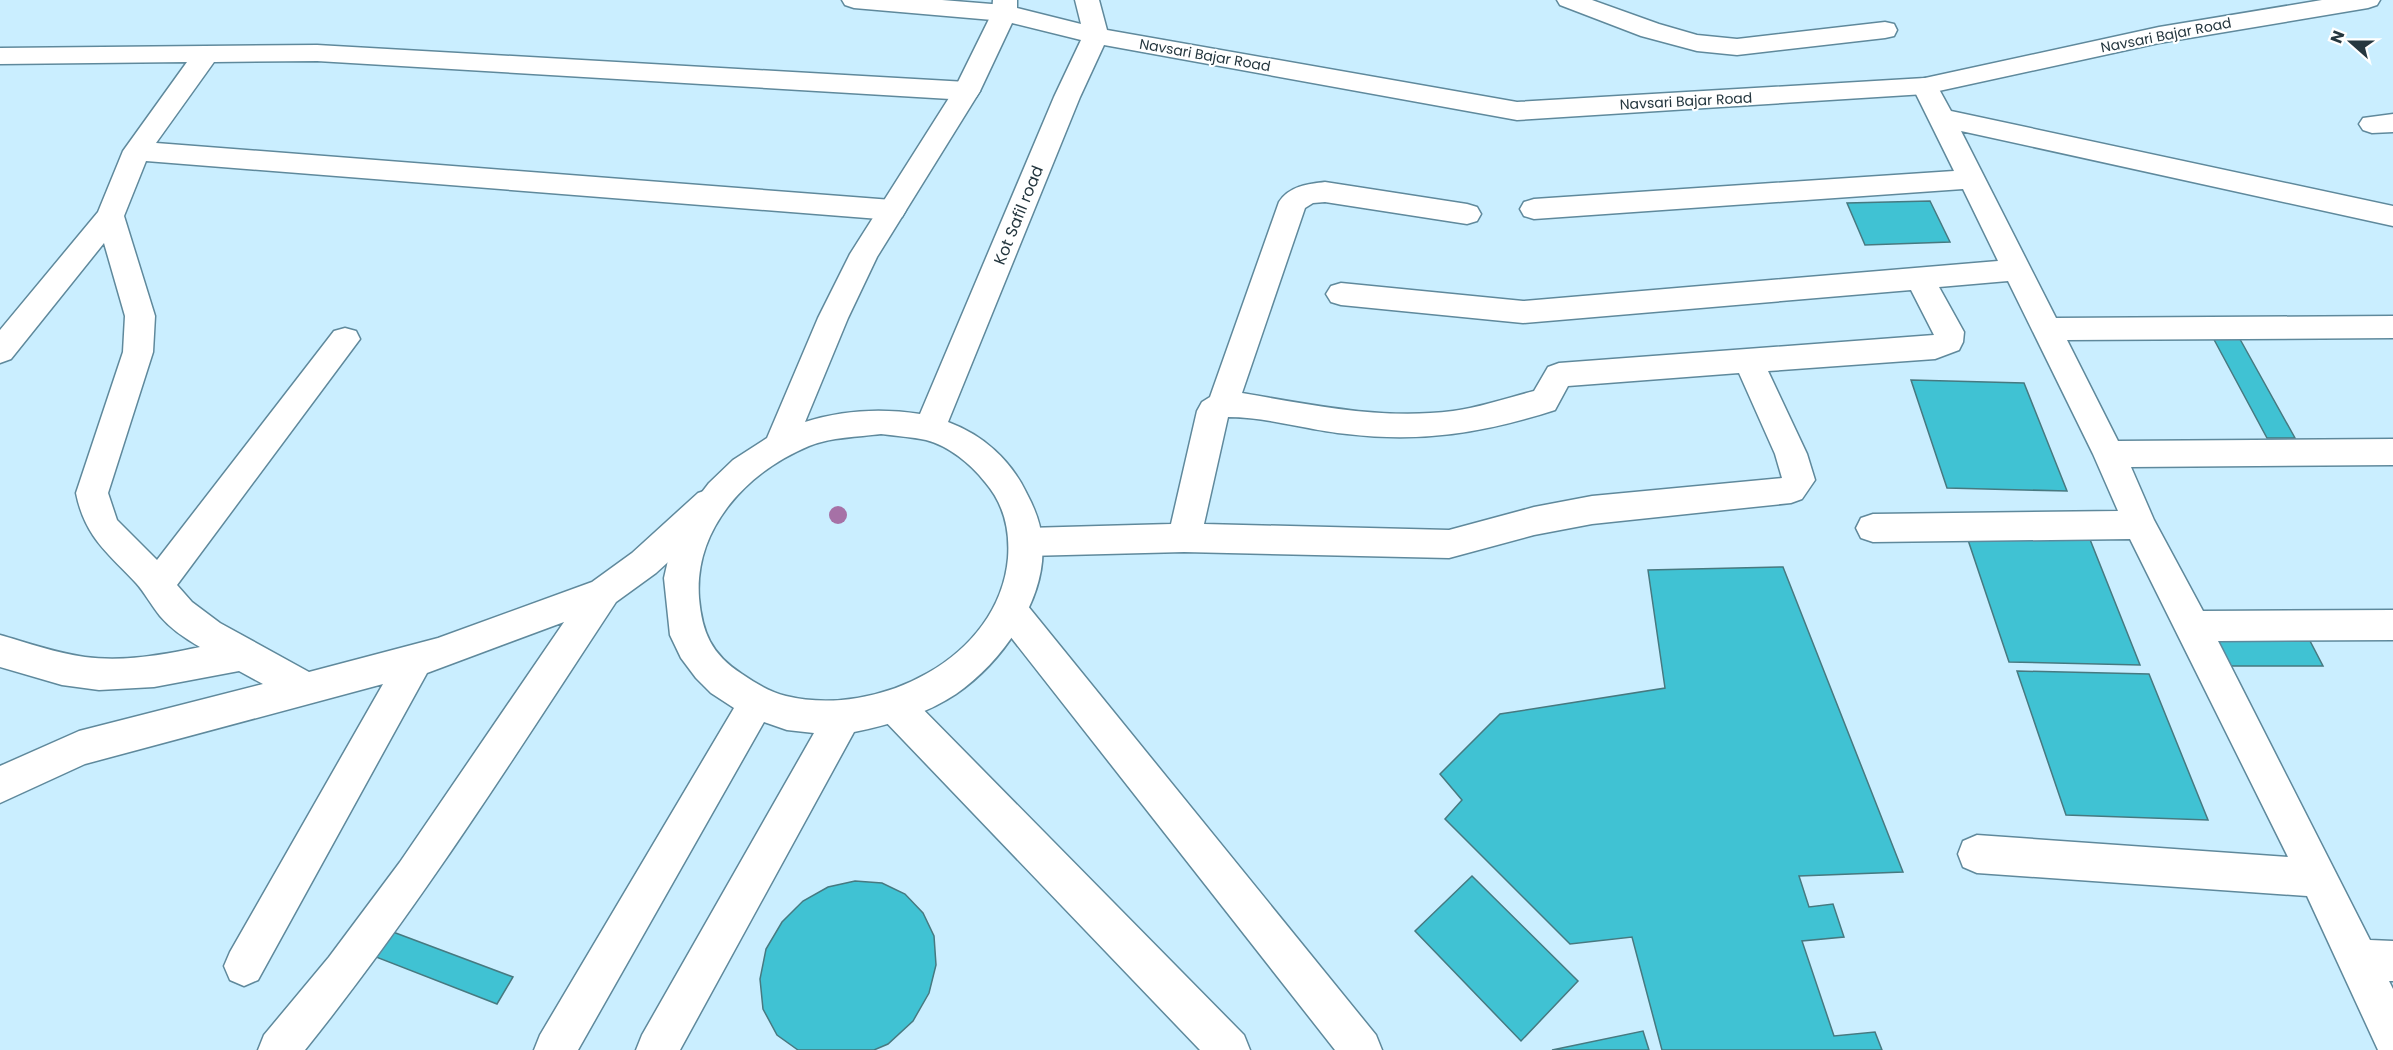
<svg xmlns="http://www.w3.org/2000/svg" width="2393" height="1050" font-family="Poppins,sans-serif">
<rect width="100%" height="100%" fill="#caeeff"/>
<!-- building -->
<path fill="#40c2d3" stroke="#477980" stroke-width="1.5" d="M 1930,201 L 1950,242 L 1865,245 L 1847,203 Z
M 2236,332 L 2295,438 L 2267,438 L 2211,334 Z
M 1911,380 L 2024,383 L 2067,491 L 1947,488 Z
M 1966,534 L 2089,537 L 2140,665 L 2009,662 Z
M 1783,567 L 1903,872 L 1799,876 L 1809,907 L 1833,904 L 1844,937 L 1802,941 L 1834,1036 L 1875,1032 L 1882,1050 L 1662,1050 L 1632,937 L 1570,944 L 1445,819 L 1462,800 L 1440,774 L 1500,714 L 1665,688 L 1648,570 Z
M 2213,641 L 2310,641 L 2323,666 L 2224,666 Z
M 2017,671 L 2149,674 L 2208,820 L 2066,815 Z
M 1472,876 L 1578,981 L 1521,1041 L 1415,931 Z
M 855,881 L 882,883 L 905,894 L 923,913 L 934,936 L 936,965 L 929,993 L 913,1021 L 888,1044 L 874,1050 L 798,1050 L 777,1035 L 763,1009 L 760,979 L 766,949 L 782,922 L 803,901 L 828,887 Z
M 393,932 L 513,977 L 497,1004 L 376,957 Z
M 1643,1031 L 1649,1050 L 1552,1050 Z"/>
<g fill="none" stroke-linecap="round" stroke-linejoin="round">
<!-- minor casing -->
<g stroke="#5f899c" stroke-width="3">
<path id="minor" d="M 842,0 L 942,0 L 1004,5 L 1013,8 L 1016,13 L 1013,18 L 1004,21 L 854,8 L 845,5 Z
M 1557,0 L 1592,0 L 1659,24 L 1697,35 L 1737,39 L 1885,22 L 1894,24 L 1897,30 L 1894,36 L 1885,38 L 1737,55 L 1697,51 L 1641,36 L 1560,5 Z
M 317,45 L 967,82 L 976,85 L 980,91 L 976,97 L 967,100 L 317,61 L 214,62 L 156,143 L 892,200 L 902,203 L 906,210 L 902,217 L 892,220 L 146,161 L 124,216 L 155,316 L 153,352 L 108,493 L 117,520 L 157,560 L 334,331 L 345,328 L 356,331 L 360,339 L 177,585 L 192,602 L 220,623 L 309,672 L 438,638 L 592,582 L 632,553 L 698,493 L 710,489 L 722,493 L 726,503 L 722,513 L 656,573 L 616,602 C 516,754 419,908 305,1050 L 258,1050 L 264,1035 L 329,957 L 400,862 L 564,622 L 427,673 L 258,980 L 244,986 L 230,980 L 224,966 L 230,952 L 383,684 L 85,764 L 0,803 L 0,766 L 79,731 L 263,684 L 239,671 L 154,687 L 99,690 L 62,685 L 0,667 L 0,635 C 28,643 56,653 85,657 C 124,662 162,655 200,647 C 186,639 171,629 160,616 C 151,605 145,593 136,583 C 107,552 85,537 76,493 L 123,352 L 125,316 L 104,243 L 11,359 L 0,363 L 0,330 L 98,212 L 123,151 L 187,62 L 0,64 L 0,48 Z
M 1925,78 L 1934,80 L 1951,111 L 2393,206 L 2393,226 L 1961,131 L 2056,318 L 2393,316 L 2393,338 L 2067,340 L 2118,441 L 2393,439 L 2393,465 L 2131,467 L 2154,520 L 2203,611 L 2393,610 L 2393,640 L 2218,641 L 2370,940 L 2393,941 L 2393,981 L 2389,981 L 2393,989 L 2393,1050 L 2378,1050 L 2307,896 L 1977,873 L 1963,867 L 1958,854 L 1963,841 L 1977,835 L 2288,857 L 2130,539 L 1873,542 L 1861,538 L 1856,528 L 1861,518 L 1873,514 L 2118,511 L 2093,454 L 2008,281 L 1939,287 L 1964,332 L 1963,342 L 1959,350 L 1935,359 L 1768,371 L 1807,454 L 1815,480 L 1802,499 L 1791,503 L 1592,524 L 1534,535 L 1449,558 L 1184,552 L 1027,556 L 1015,552 L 1010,542 L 1015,532 L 1027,528 L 1171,524 L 1197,411 L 1202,402 L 1210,397 L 1279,202 C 1289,186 1308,184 1325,182 L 1467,204 L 1477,207 L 1481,214 L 1477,221 L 1467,224 L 1325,202 L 1313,203 L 1305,208 L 1242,393 C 1312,405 1382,420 1453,411 C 1480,407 1507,398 1534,391 L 1548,367 L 1559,363 L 1934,335 L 1911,290 L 1523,323 L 1341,305 L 1331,302 L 1326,294 L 1331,286 L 1341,283 L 1523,301 L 1998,261 L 1963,189 L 1534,219 L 1524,216 L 1520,209 L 1524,202 L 1534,199 L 1954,171 L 1912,86 L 1916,80 ZM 1739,373 L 1775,454 L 1782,478 L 1592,496 L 1534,507 L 1449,530 L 1204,524 L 1228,417 C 1267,417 1307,430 1347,434 C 1421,443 1484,433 1555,410 L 1568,386 Z
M 2393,114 L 2393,132 L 2372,133 L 2363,130 L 2359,124 L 2363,118 Z"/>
</g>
<!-- tertiary casing -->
<g stroke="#5f899c" stroke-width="3">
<path id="tertiary" d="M 1011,596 L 1023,600 L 1376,1035 L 1382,1050 L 1335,1050 L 999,622 L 994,611 L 999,600 Z
M 895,690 L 908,694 L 1244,1035 L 1250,1050 L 1200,1050 L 882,718 L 877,706 L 882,694 Z"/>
</g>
<!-- secondary casing -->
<g stroke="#5f899c" stroke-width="3">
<path id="secondary" d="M 993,0 L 1017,0 L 1017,8 L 1081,24 L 1075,0 L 1099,0 L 1107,30 L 1517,102 L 1925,78 L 2159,27 L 2322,0 L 2380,0 L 2377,5 L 2368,8 L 2159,43 L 1925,94 L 1517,120 L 1104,45 L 1080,97 L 948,422 C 983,435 1011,460 1027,494 C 1035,509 1041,524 1042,541 C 1048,599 1001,663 956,694 C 926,714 889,725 854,732 L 680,1050 L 636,1050 L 642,1035 L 814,733 L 787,730 L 764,722 L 578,1050 L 534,1050 L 540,1035 L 734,708 L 711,693 L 696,678 L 681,658 L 670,635 L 664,578 L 671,547 L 689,509 L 709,483 L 733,460 L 767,438 L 818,318 L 850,254 L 954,90 L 992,13 ZM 1012,23 L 1081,40 L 1054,97 L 920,414 C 881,408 843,410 805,422 L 848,318 L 877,257 L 980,91 ZM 881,434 C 896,436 912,437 926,440 C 949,446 971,464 985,482 C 1004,504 1010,530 1008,558 C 999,659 877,718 786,696 C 770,692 755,683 742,674 C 711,654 702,632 699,598 C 694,528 747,472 809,446 C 832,437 857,437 881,434 Z"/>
</g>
<!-- minor -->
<use href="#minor" fill="#fff" fill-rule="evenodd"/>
<!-- tertiary -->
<use href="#tertiary" fill="#fff" fill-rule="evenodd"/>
<!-- secondary -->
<use href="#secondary" fill="#fff" fill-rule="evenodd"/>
</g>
<!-- trees -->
<circle fill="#a671a6" cx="838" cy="515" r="9"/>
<g text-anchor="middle" stroke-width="4.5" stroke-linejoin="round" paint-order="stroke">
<!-- far-street labels -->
<g font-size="14" fill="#25373f" stroke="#fff">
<text transform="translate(2166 35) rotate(-11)" y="5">Navsari Bajar Road</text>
<text transform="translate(1205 55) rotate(10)" y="5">Navsari Bajar Road</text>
<text transform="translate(1686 101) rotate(-3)" y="5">Navsari Bajar Road</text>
</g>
<!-- street labels -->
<g font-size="16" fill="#25373f" stroke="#fff">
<text transform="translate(1018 215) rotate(-68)" y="6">Kot Safil road</text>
</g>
</g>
<!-- north arrow -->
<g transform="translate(2351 42) rotate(291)" stroke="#ffffff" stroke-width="4.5" paint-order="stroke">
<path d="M0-4.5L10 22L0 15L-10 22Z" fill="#25373f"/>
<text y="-9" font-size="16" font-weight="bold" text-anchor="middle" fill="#25373f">N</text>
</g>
</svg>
